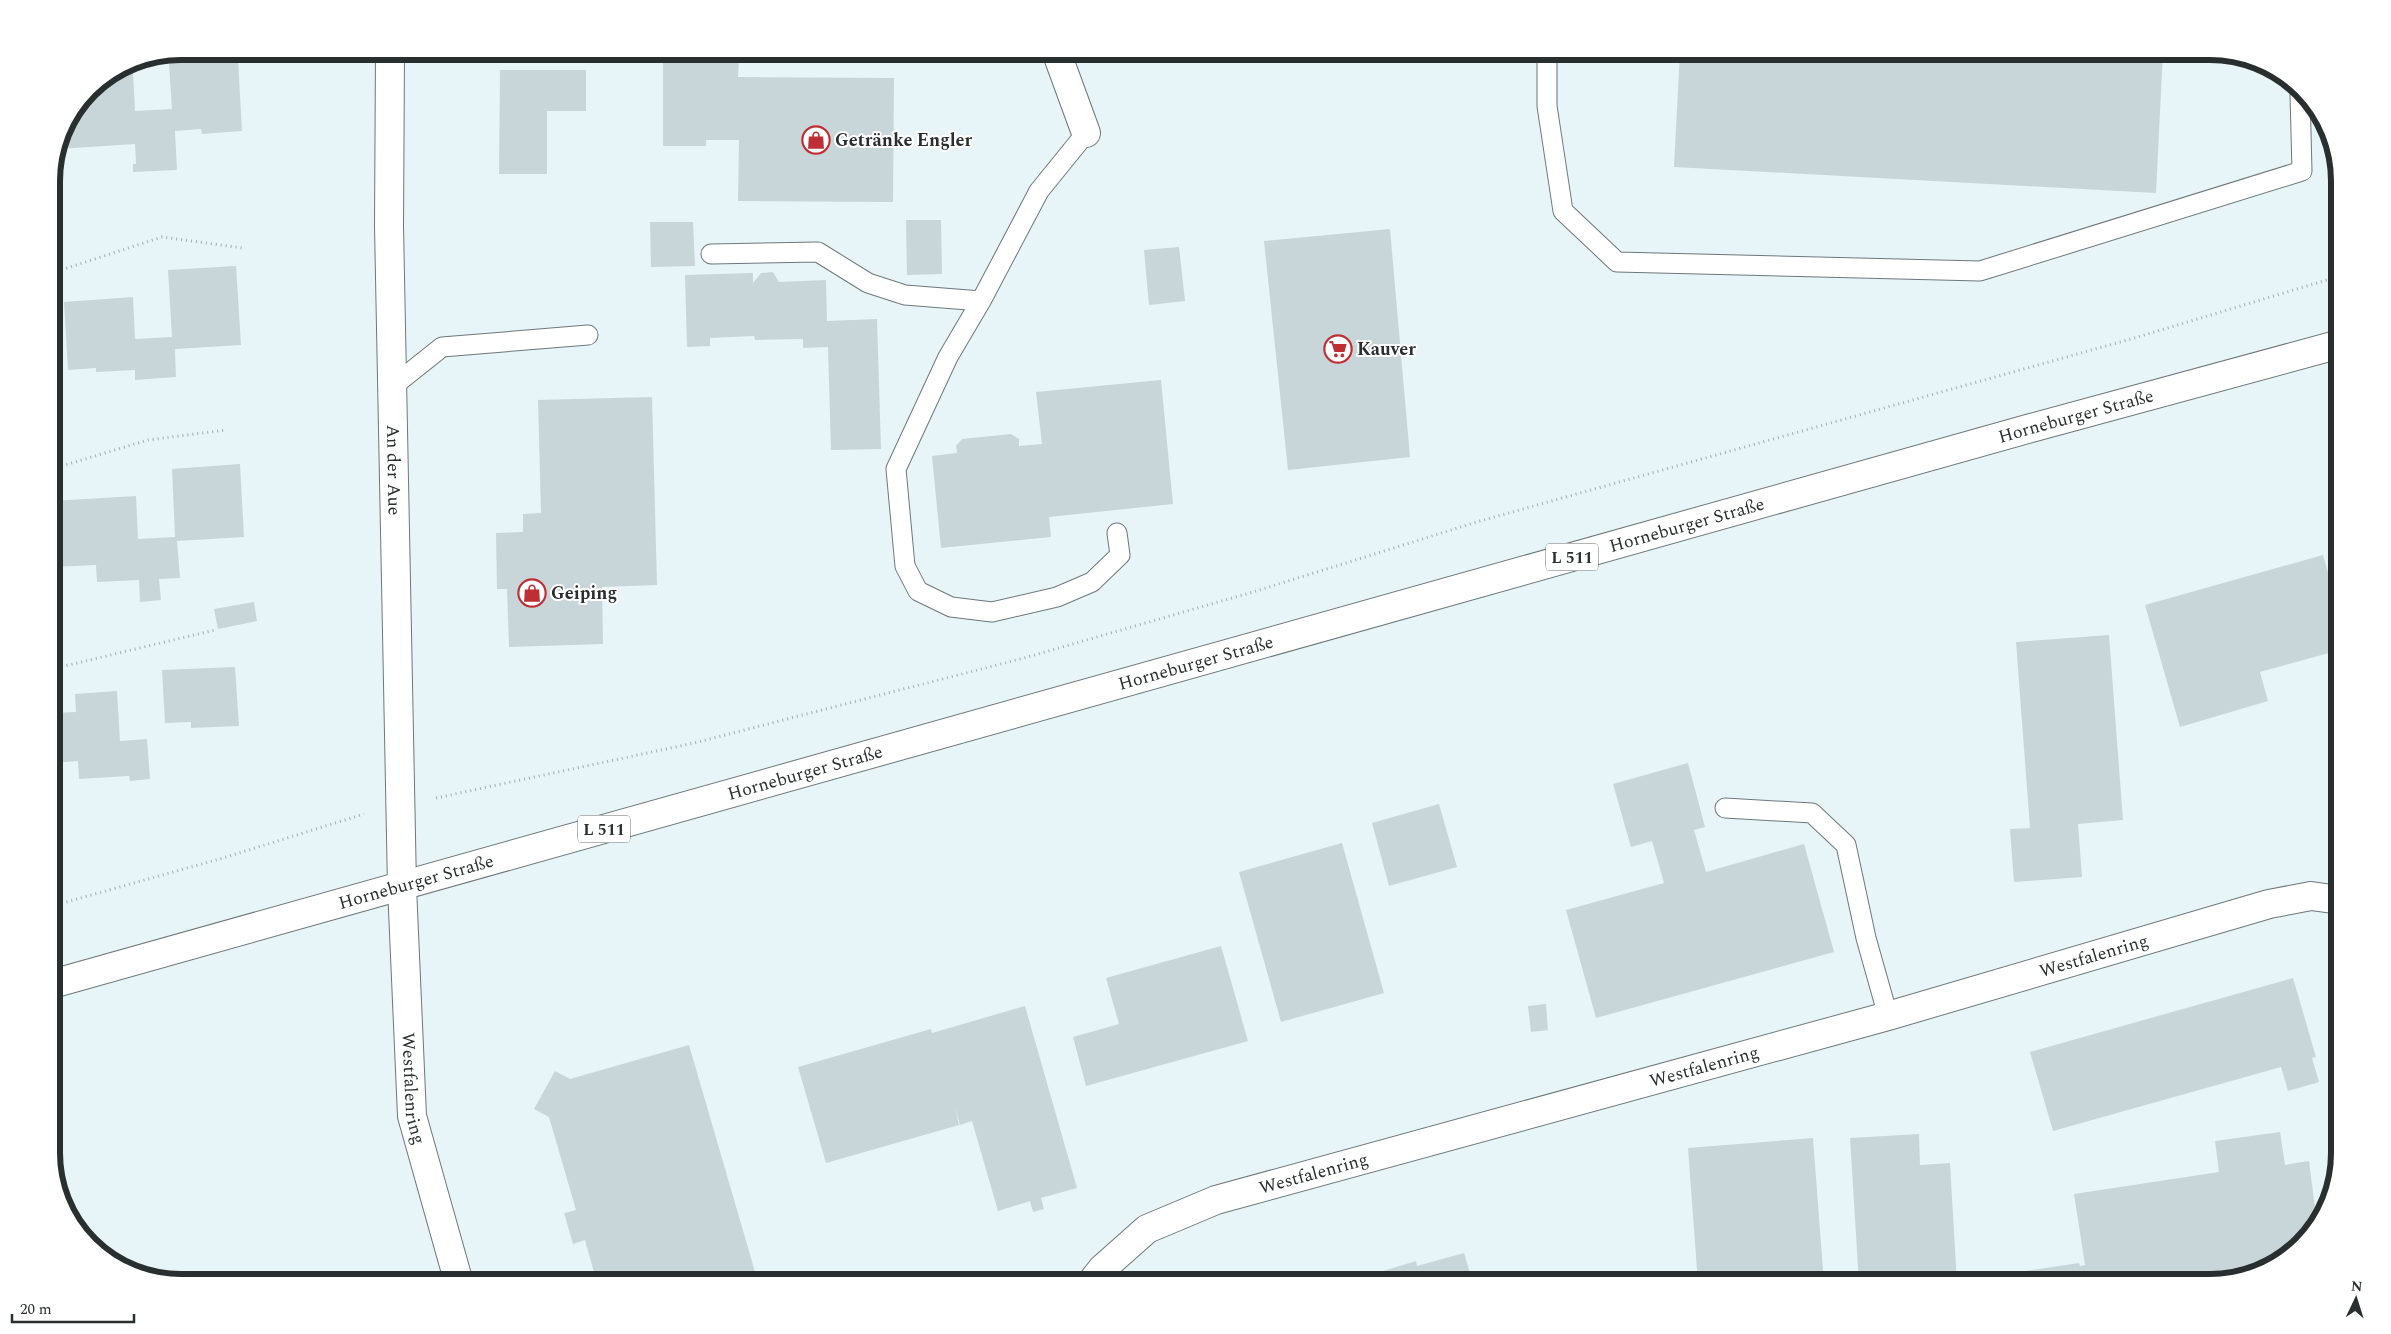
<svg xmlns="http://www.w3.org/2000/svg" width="2391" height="1334" font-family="Spectral,serif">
<rect width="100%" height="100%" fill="#e7f4f8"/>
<!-- building -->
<path fill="#c9d6d9" d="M 663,51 L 711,51 L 711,59 L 739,59 L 738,77 L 894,78 L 893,202 L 738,201 L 739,140 L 706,140 L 706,146 L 663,146 Z
M 1680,51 L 2163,51 L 2156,193 L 1674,167 Z
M 238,59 L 242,131 L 202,134 L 201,129 L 175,131 L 177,170 L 133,172 L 133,164 L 136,164 L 135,144 L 58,149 L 61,131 L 90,89 L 113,73 L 133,72 L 135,111 L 172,109 L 169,63 Z
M 500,70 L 586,70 L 586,111 L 547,111 L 547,174 L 499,174 Z
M 906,220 L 941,220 L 942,274 L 907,275 Z
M 650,222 L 693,222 L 695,266 L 651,267 Z
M 1390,229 L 1410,457 L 1288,470 L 1264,241 Z
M 1179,247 L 1185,301 L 1149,305 L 1144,250 Z
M 236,266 L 241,345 L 175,349 L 176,377 L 135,380 L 135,370 L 96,372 L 96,368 L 68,370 L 64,302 L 133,297 L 135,339 L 172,337 L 168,270 Z
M 773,272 L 779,282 L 826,280 L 827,321 L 877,319 L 881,449 L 831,450 L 828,347 L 803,348 L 803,339 L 755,340 L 754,336 L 710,338 L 710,346 L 687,347 L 685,275 L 753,273 L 753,283 L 761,273 Z
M 1161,380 L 1173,504 L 1049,517 L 1051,537 L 941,548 L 932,456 L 957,453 L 956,446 L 962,439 L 1011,434 L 1019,439 L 1019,446 L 1042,444 L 1036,392 Z
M 652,397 L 657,585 L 602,587 L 603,644 L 509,647 L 507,589 L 497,589 L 496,533 L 523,532 L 523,514 L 541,513 L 538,400 Z
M 240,464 L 244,537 L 177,541 L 180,578 L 159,579 L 161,600 L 140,602 L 139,580 L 97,582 L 96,565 L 53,567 L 52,501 L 136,496 L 138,539 L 175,537 L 172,469 Z
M 2323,555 L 2340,615 L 2340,650 L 2260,672 L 2268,701 L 2180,727 L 2145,605 Z
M 254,602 L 257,621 L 218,629 L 214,609 Z
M 2109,635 L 2123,820 L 2078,824 L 2082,877 L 2014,882 L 2010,829 L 2030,828 L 2016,642 Z
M 235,667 L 239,726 L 191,728 L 191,722 L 165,723 L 162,670 Z
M 117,691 L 120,741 L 147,739 L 150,779 L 130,781 L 129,776 L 79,779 L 78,761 L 52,763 L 52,713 L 76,712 L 75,694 Z
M 1688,763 L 1705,827 L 1694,830 L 1706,872 L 1804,844 L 1834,952 L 1596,1018 L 1566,910 L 1664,883 L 1652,841 L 1631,847 L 1613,784 Z
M 1439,804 L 1457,867 L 1389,886 L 1372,823 Z
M 1342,843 L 1384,993 L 1281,1022 L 1239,872 Z
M 1221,946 L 1248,1041 L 1086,1086 L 1073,1037 L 1119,1024 L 1106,978 Z
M 2293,978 L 2316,1057 L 2312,1058 L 2319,1082 L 2288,1091 L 2281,1067 L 2053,1131 L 2030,1052 Z
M 1546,1004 L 1548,1030 L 1531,1032 L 1528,1006 Z
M 1025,1006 L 1077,1188 L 1041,1198 L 1044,1209 L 1033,1212 L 1030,1201 L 998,1211 L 972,1121 L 960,1125 L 955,1107 L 959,1125 L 826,1163 L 798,1067 L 931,1029 L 932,1033 Z
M 689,1045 L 758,1282 L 597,1283 L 585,1240 L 573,1244 L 564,1213 L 576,1210 L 549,1117 L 534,1109 L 555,1071 L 570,1079 Z
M 2280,1132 L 2285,1165 L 2309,1161 L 2317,1223 L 2275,1265 L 2232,1272 L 2233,1277 L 2210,1283 L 2193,1283 L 2192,1277 L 2154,1283 L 1993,1283 L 1992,1276 L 2079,1263 L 2080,1266 L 2085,1265 L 2074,1194 L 2219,1172 L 2215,1141 Z
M 1919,1134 L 1920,1165 L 1950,1163 L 1957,1283 L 1859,1283 L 1850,1138 Z
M 1813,1138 L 1824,1283 L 1698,1283 L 1688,1148 Z
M 1464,1253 L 1473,1283 L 1344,1283 L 1416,1261 L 1417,1266 Z"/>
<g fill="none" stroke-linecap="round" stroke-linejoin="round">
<!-- service casing -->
<g stroke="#6d787b" stroke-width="21">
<path id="service" d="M 1547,51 L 1547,106 L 1563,211 L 1617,262 L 1980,271 L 2302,171 L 2300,94
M 1086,133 L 1039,191 L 981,301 L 948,357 L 896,469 L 905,566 L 918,591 L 951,607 L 992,612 L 1057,597 L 1092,582 L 1120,555 L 1117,533
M 711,254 L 818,252 L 868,283 L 905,295 L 981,301
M 393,386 L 442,347 L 588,335
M 1725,808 L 1812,813 L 1846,845 L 1866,938 L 1888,1016"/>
</g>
<!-- minor casing -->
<g stroke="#6d787b" stroke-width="30">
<g id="minor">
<path id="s1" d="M 390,51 L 389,226 L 402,887 L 412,1116 L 459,1283"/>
<path d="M 1056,51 L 1086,133"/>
<path id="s2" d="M 1091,1283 L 1102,1269 L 1147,1229 L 1216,1200 L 1888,1016 L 2269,904 L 2311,896 L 2340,900"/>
</g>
</g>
<!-- primary casing -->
<g stroke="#6d787b" stroke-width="30">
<g id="primary">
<path id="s3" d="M 52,984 L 2031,428 L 2340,344"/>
</g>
</g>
<!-- path -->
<path stroke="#a3adb0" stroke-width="3" stroke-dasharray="1 4" stroke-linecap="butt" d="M 52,273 L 162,237 L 243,248
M 52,469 L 148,440 L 226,430
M 52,669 L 215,630
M 436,798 L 694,743 L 1024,658 L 1253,592 L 1480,521 L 2131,339 L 2340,276
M 52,906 L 223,858 L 364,814"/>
<!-- service -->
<use href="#service" stroke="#fff" stroke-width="19"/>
<!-- minor -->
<use href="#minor" stroke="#fff" stroke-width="28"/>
<!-- primary -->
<use href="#primary" stroke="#fff" stroke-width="28"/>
</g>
<!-- icons -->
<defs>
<g id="shop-ring" transform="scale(1.4375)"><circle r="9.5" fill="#fff" stroke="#be2e35" stroke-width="1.5"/><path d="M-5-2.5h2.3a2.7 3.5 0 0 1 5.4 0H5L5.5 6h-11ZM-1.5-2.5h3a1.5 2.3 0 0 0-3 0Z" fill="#be2e35"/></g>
<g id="supermarket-ring" transform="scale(1.4375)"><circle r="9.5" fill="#fff" stroke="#be2e35" stroke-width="1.5"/><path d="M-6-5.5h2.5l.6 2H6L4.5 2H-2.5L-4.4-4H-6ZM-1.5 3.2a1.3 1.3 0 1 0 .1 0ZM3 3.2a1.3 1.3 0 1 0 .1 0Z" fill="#be2e35"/></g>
</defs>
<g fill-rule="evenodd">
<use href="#shop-ring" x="816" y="140"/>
<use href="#supermarket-ring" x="1338" y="349"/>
<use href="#shop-ring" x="532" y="593"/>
</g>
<g text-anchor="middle" stroke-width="4" stroke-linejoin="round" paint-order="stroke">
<!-- shield labels -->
<g fill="#fff" stroke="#696d6d" stroke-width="1">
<rect x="1546" y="543.5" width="52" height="27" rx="4"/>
<rect x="578" y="815.5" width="52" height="27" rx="4"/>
</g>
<g font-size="16" font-weight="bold" fill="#292e2f">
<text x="1572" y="563">L 511</text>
<text x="604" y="835">L 511</text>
</g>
<!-- poi labels -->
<g font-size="18" font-weight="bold" fill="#292e2f" stroke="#fff" text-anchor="start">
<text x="835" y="146">Getränke Engler</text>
<text x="1357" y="355">Kauver</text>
<text x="551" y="599">Geiping</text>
</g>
<!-- street labels -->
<g font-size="18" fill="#292e2f" stroke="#fff">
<text dy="6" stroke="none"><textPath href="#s3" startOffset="2102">Horneburger Straße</textPath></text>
<text dy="6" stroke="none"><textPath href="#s1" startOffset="419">An der Aue</textPath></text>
<text dy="6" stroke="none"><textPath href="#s3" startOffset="1698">Horneburger Straße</textPath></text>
<text dy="6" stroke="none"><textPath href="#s3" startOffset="1188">Horneburger Straße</textPath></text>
<text dy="6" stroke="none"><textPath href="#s3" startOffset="782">Horneburger Straße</textPath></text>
<text dy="6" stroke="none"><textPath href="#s3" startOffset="378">Horneburger Straße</textPath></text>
<text dy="6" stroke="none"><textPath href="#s2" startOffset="1064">Westfalenring</textPath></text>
<text dy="6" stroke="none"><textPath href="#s2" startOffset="659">Westfalenring</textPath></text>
<text dy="6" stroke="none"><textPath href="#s1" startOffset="1038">Westfalenring</textPath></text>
<text dy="6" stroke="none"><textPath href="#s2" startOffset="254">Westfalenring</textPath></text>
</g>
</g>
<!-- crop -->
<path d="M0 0H2391V1334H0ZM181 60H2210A121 121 0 0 1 2331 181V1153A121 121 0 0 1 2210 1274H181A121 121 0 0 1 60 1153V181A121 121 0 0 1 181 60Z" fill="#fff" fill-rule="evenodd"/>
<path fill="none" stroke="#292e2f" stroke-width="6" d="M181 60H2210A121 121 0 0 1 2331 181V1153A121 121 0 0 1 2210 1274H181A121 121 0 0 1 60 1153V181A121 121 0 0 1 181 60Z"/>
<!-- north arrow -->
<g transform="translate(2356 1299) rotate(4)" stroke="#ffffff" stroke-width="4" paint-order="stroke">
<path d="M0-4L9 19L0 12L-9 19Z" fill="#292e2f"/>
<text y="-8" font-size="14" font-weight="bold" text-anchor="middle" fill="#292e2f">N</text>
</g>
<!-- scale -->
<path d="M12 1314v8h122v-8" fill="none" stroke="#292e2f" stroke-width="2.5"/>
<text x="20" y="1314" font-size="15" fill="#292e2f" stroke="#ffffff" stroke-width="4" paint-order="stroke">20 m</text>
</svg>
